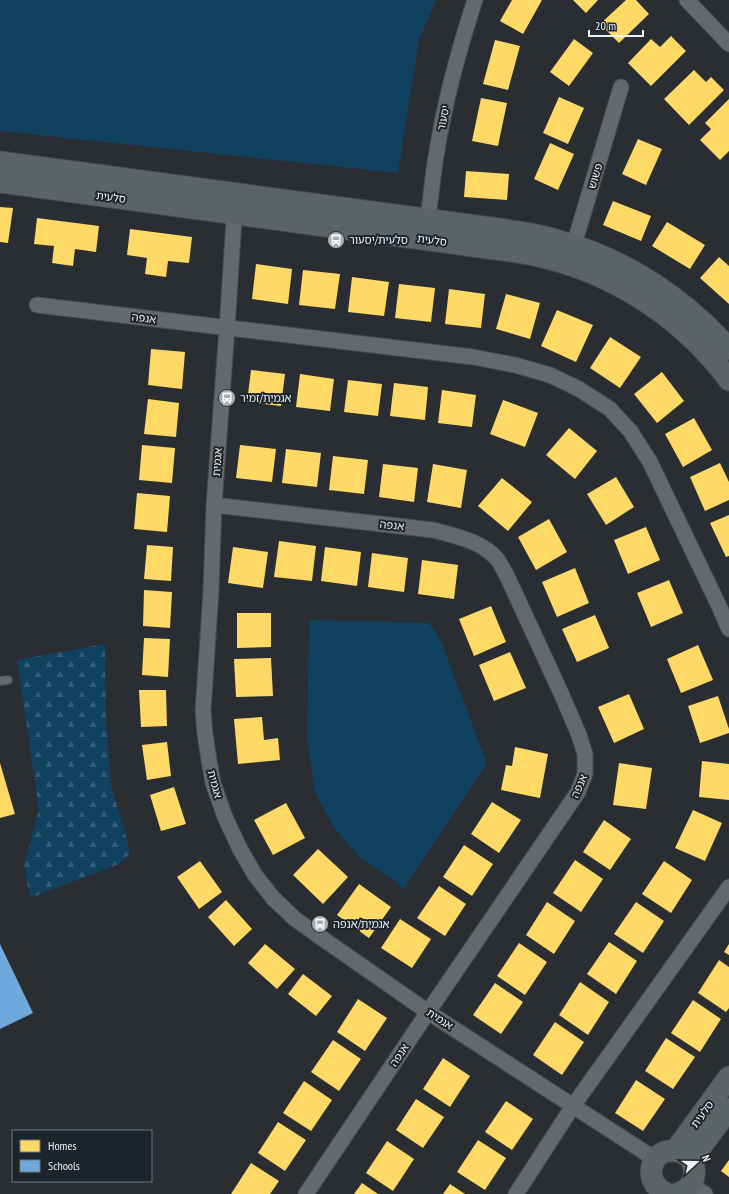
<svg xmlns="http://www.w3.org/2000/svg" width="729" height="1194" font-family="'PT Sans Narrow','Noto Sans Hebrew',sans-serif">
<defs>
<pattern id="forest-firs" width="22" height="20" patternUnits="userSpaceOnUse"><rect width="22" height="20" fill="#10415f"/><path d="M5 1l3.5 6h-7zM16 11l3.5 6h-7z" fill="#335d77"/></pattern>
</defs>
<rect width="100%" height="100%" fill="#2a2e32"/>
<!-- green -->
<path fill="#10415f" d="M 0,0 L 436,0 L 419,40 L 398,173 L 0,131 Z
M 309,620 L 429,623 L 440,639 L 487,763 L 404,888 L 360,858 L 333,826 L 315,792 L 307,738 Z"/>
<!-- forest -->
<path fill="url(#forest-firs)" d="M 105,644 L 106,718 L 111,786 L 125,832 L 130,854 L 119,864 L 30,898 L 24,865 L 39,809 L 17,660 Z"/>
<!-- homes -->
<path fill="#ffd966" d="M 512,0 L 542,0 L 523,34 L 500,21 Z
M 573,0 L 598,0 L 586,13 Z
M 626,0 L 636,0 L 649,14 L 619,43 L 600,24 Z
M 671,36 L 686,51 L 651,86 L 628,63 L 651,39 L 660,47 Z
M 574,39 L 593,53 L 569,86 L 550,72 Z
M 495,40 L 520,46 L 508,90 L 483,84 Z
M 694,70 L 706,82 L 711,77 L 724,90 L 689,125 L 664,99 Z
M 559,97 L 584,108 L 568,144 L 543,133 Z
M 481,98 L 507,103 L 498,146 L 472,141 Z
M 729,99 L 729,151 L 720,160 L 700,140 L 711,129 L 705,123 Z
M 638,139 L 662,149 L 646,185 L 622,174 Z
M 550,143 L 574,154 L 558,190 L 534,179 Z
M 466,171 L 509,174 L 507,200 L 464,197 Z
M 613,201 L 651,216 L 641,241 L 603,225 Z
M 0,207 L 13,208 L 8,243 L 0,242 Z
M 37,218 L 99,226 L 96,252 L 75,249 L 73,266 L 52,263 L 54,246 L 34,244 Z
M 667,222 L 705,245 L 690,269 L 652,246 Z
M 130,229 L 192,237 L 189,263 L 168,261 L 166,277 L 145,274 L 147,258 L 127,255 Z
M 719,257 L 729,266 L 729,304 L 700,278 Z
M 256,264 L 292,269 L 288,304 L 252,299 Z
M 303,270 L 340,274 L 335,309 L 299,305 Z
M 352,277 L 389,282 L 384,316 L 348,312 Z
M 399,284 L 435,288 L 431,322 L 395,318 Z
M 449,289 L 485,294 L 481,328 L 445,324 Z
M 506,294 L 540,303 L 530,339 L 496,329 Z
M 557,310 L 593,325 L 576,362 L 541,346 Z
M 610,337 L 641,357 L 620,388 L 590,368 Z
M 151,349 L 185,352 L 182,389 L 148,385 Z
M 251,370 L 285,374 L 281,406 L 247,402 Z
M 662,372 L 684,401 L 657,423 L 634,394 Z
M 300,374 L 334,379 L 330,411 L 296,407 Z
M 348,380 L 382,384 L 378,416 L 344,412 Z
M 394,383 L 428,387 L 425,420 L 390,416 Z
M 442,390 L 476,395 L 472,427 L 438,423 Z
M 148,399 L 179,403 L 176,437 L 144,434 Z
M 503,400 L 538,413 L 525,447 L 490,434 Z
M 694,418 L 712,450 L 683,467 L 665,434 Z
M 569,428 L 597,451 L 575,479 L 546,455 Z
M 142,445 L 175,448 L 172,483 L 139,480 Z
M 240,445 L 276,449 L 272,482 L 236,478 Z
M 286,449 L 321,453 L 317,487 L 282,483 Z
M 333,456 L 368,460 L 364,494 L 329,490 Z
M 720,463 L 729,482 L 729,500 L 705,511 L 690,477 Z
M 383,464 L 418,468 L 414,502 L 379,497 Z
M 433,464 L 467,470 L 461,508 L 427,502 Z
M 616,477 L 634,507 L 606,525 L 587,494 Z
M 502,478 L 532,502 L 508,531 L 478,506 Z
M 137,493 L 170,496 L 167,532 L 134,529 Z
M 729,515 L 729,556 L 726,557 L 710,523 Z
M 549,519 L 567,552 L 536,570 L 518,537 Z
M 646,527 L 660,560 L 628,574 L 614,540 Z
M 279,541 L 316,546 L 312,581 L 274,577 Z
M 147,545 L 173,547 L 171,581 L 144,579 Z
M 233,547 L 268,552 L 263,588 L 228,583 Z
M 325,547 L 361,552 L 357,586 L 321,581 Z
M 372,553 L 408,558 L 404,592 L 368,587 Z
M 422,560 L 458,565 L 454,599 L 418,594 Z
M 575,568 L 589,603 L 557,617 L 542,582 Z
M 669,580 L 683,613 L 651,627 L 637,593 Z
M 144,590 L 172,592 L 170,628 L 143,626 Z
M 491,606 L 506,642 L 474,656 L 459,619 Z
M 237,613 L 271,613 L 271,647 L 237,648 Z
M 595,615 L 609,648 L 577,662 L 562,629 Z
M 144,638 L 170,639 L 168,677 L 142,675 Z
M 698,645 L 713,680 L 681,693 L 667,659 Z
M 510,652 L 526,688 L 494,701 L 479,665 Z
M 271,658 L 273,696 L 236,697 L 234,659 Z
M 139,690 L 166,690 L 167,726 L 141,727 Z
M 629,694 L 644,729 L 614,743 L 598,707 Z
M 718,696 L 729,729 L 729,733 L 700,743 L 688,706 Z
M 262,717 L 264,740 L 278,738 L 280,760 L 238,764 L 234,719 Z
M 167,742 L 171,776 L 147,780 L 142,745 Z
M 515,747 L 548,754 L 540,798 L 501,790 L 506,765 L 512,766 Z
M 702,761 L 729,764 L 729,800 L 699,797 Z
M 0,763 L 15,814 L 0,818 Z
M 619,763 L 652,768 L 646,809 L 613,805 Z
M 174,787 L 186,824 L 161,831 L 150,795 Z
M 492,802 L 521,820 L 499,853 L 471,834 Z
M 286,803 L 305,838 L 273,855 L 254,820 Z
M 693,810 L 722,823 L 705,861 L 675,848 Z
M 604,820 L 631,839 L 610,870 L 583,852 Z
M 464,845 L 493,864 L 472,896 L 443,877 Z
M 318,849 L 348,877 L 323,904 L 293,875 Z
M 575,860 L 603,879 L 581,912 L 553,893 Z
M 200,861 L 222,892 L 199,909 L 177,877 Z
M 664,861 L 692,880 L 671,913 L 642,894 Z
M 359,884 L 391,907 L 369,938 L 337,915 Z
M 439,886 L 466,904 L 445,936 L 417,918 Z
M 226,900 L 252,929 L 234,946 L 208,917 Z
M 547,902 L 575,921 L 554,954 L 526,935 Z
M 636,902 L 664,921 L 643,953 L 614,934 Z
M 400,919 L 431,939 L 412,968 L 381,948 Z
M 609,942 L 637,961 L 616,994 L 587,974 Z
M 519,943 L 547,962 L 525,995 L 497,976 Z
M 265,944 L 295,969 L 277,989 L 248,963 Z
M 729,944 L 729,955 L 724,952 Z
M 719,960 L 729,967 L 729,1008 L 726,1012 L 698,993 Z
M 303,974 L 332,996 L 316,1016 L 288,994 Z
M 580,982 L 609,1002 L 588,1035 L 559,1015 Z
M 495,983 L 523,1002 L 501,1034 L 473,1015 Z
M 358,999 L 387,1018 L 365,1051 L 337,1032 Z
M 693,1000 L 721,1019 L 700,1052 L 671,1033 Z
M 555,1022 L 584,1042 L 562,1075 L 533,1055 Z
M 666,1038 L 695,1057 L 673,1089 L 645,1071 Z
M 333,1040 L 361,1059 L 339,1091 L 311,1072 Z
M 443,1058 L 470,1076 L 450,1107 L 423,1089 Z
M 636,1080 L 665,1099 L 643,1131 L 615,1113 Z
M 304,1081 L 332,1100 L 311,1131 L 283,1113 Z
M 416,1099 L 444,1117 L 423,1148 L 396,1130 Z
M 506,1101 L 533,1119 L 512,1150 L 485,1132 Z
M 278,1122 L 306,1140 L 285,1171 L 258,1153 Z
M 478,1140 L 506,1158 L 485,1190 L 457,1172 Z
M 387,1141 L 414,1159 L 393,1191 L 366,1173 Z
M 729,1160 L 729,1177 L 721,1171 Z
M 251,1163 L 279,1181 L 270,1194 L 231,1194 Z
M 362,1183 L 378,1194 L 354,1194 Z
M 450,1184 L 465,1194 L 443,1194 Z"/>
<!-- schools -->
<path fill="#6fa8dc" d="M 0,944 L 33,1013 L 0,1029 Z"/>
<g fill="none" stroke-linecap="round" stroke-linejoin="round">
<!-- lane casing -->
<g stroke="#474b4e" stroke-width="10">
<path id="lane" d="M 0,681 L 8,680"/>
</g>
<!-- street casing -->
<g stroke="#474b4e" stroke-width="17">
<path id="street" d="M 687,0 L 729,44
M 235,205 L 227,328 L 214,505 L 211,591 L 203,711 L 205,734 L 209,760 L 213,783 L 225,817 L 240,849 L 255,875 L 273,898 L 295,919 L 326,941 L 428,1012 L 655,1159
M 426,229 C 431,203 432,177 437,151 C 445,99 459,49 475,0
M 571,255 L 621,87
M 37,305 L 473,357 L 515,365 L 550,375 L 579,389 L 610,409 L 631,432 L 650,462 L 719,606 L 729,629
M 214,505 L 433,530 C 456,536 482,541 498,560 C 501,565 504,571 507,576 L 561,693 L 579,735 L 585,754 L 585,774 L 578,792 L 428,1012 L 306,1194
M 691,1185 L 705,1194
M 516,1194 L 573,1106 L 729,887"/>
</g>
<!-- secondary casing -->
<g stroke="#474b4e" stroke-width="23">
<path id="secondary" d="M 0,162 L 506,230 C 524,233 542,235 559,241 C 625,259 684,298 729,349
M 0,182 L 503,250 C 520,252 537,255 554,260 C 623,279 686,322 729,380
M 675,1151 L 729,1077
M 691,1160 L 729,1109
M 668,1194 C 642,1185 648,1148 675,1151 C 700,1153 701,1188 677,1194"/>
</g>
<!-- lane -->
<use href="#lane" stroke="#65696c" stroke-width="8"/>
<!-- street -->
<use href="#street" stroke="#65696c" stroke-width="15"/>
<!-- secondary -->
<use href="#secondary" stroke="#5d6468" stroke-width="21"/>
</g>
<!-- icons -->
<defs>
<g id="bus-disc" transform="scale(0.9)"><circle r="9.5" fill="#a9aeb3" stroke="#1c252c"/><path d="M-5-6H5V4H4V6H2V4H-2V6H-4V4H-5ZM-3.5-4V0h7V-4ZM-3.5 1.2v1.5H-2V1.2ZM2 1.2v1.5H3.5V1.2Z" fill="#fff"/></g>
</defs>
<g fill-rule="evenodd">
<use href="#bus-disc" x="336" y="240"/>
<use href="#bus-disc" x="227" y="398"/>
<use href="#bus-disc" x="320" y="924"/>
</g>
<g text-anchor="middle" stroke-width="4" stroke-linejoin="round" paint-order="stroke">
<!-- street labels -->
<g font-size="11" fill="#edf3f8" stroke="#1c252c">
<text transform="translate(443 118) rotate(-79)" y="4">יסעור</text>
<text transform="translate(595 176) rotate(-73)" y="4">פשוש</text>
<text transform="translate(111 197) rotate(8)" y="4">סלעית</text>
<text transform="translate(432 240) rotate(8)" y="4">סלעית</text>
<text transform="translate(144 318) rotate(7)" y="4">אנפה</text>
<text transform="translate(217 462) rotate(-86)" y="4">אגמית</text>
<text transform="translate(392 525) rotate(6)" y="4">אנפה</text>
<text transform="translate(215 784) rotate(75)" y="4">אגמית</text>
<text transform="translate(579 786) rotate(-67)" y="4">אנפה</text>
<text transform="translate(440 1019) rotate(33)" y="4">אגמית</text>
<text transform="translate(399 1055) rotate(-56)" y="4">אנפה</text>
<text transform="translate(702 1114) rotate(-54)" y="4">סלעית</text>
</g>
<!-- poi labels -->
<g font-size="11" fill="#edf3f8" stroke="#1c252c" text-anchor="start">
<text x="349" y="244">סלעית/יסעור</text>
<text x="240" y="402">אגמית/זמיר</text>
<text x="333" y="928">אגמית/אנפה</text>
</g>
</g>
<!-- legend -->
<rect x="12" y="1130" width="140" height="52" fill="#1c252c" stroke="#70777e"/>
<rect x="20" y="1140" width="20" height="12" fill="#ffd966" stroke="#70777e"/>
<text x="48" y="1150" font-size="12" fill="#edf3f8">Homes</text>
<rect x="20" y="1160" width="20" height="12" fill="#6fa8dc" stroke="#70777e"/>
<text x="48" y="1170" font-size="12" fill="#edf3f8">Schools</text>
<!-- north arrow -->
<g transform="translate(697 1162) rotate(69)" stroke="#1c252c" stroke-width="3" paint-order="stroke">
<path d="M0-3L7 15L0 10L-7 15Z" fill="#edf3f8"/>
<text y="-6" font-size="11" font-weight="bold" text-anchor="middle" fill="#edf3f8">N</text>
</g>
<!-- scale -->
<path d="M589 30v6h54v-6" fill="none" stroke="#edf3f8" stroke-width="2"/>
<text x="595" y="30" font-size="12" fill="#edf3f8" stroke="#1c252c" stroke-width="3" paint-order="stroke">20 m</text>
</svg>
